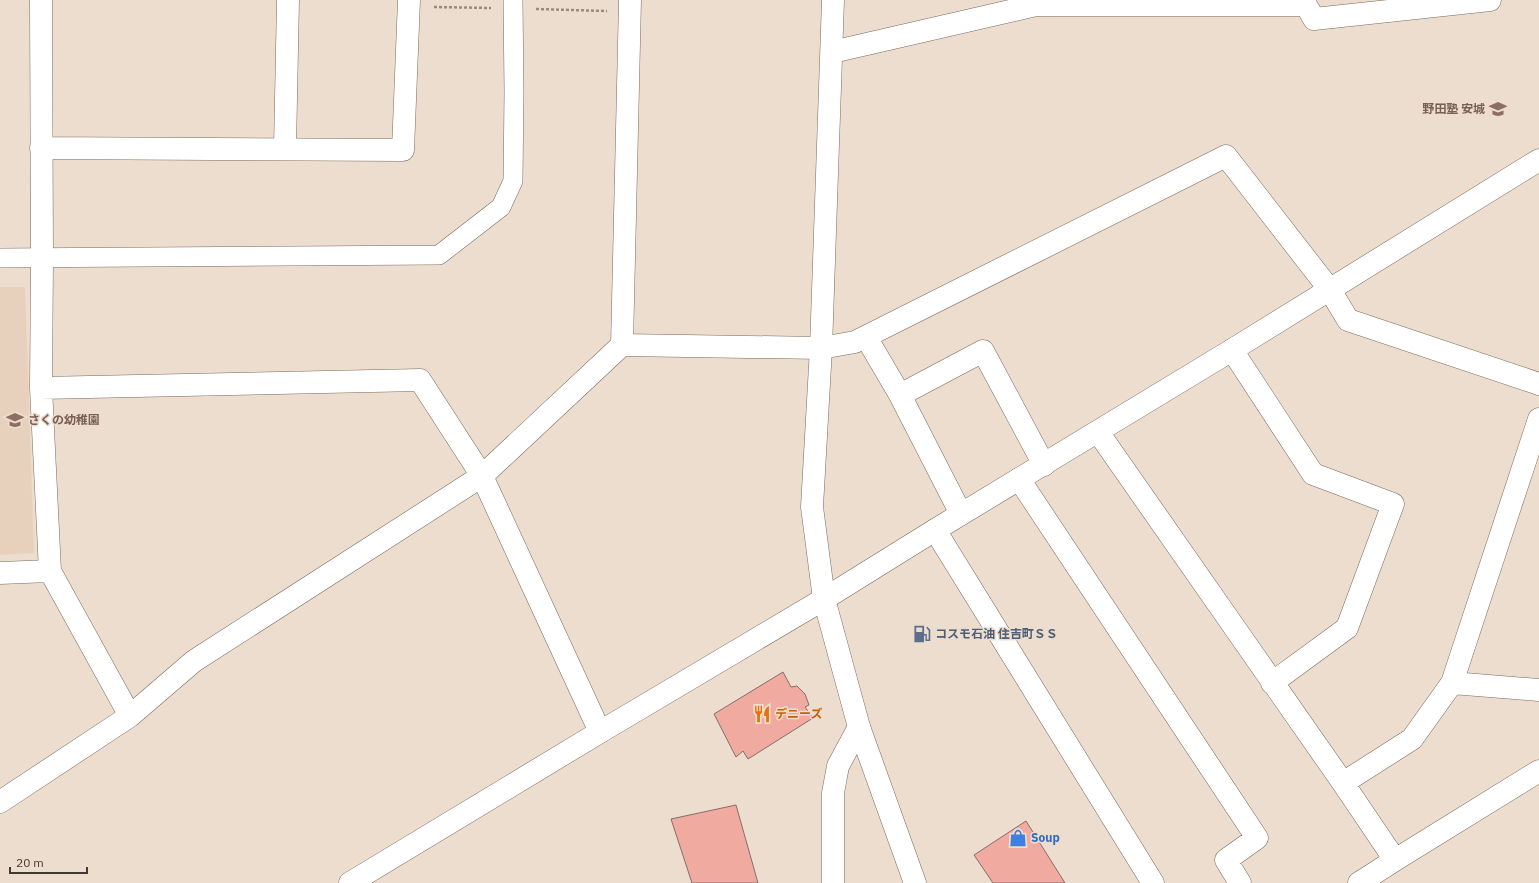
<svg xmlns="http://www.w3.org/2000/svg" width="1539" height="883" font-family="'IBM Plex Sans','Noto Sans JP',sans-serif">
<rect width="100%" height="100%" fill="#edddce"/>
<!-- built -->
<path fill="#e7d1bc" d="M 0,287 L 25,287 L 34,553 L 0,555 Z"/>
<!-- building -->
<path fill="#f1aa9f" stroke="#836e6b" d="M 783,672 L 791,687 L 797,686 L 805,694 L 809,705 L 805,707 L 813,718 L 748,759 L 743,751 L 736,757 L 714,714 Z
M 736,805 L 758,883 L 692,883 L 671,819 Z
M 1026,821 L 1065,883 L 993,883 L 974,855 Z"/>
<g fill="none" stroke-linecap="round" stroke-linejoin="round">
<!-- pedestrian casing -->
<g stroke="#786a5c" stroke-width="20">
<path id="pedestrian" d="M 0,258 L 439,255 L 501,207 L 513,181 L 514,92 L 513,0"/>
</g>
<!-- minor casing -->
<g stroke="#786a5c" stroke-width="23">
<path id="minor" d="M 41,0 L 42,259 L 41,388 L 50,571 L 130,716
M 1306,5 L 1314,19 L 1490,0
M 832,52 L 1036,5 L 1306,5 L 1305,0
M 41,148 L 403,150 L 409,0
M 285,148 L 288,0
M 866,337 L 900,395 L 961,514
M 622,345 L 630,0
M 1232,350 L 1313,474 L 1393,504 L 1347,628 L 1272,683
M 41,388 L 420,380 L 482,476 L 600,732
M 900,395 L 983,351 L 1044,465
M 1098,432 L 1343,783 L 1395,860 L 1359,883
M 1019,479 L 1257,838 L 1226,860 L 1240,883
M 935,530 L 1153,883
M 0,573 L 50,571
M 1452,683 L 1539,690
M 1343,783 L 1412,739 L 1452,683 L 1539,419
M 0,802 L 130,716 L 194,661 L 482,476 L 622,345 L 821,348 L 855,342 L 1226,156 L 1330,290 L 1348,320 L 1539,384
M 1395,860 L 1539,771
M 833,883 L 833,793 L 838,766 L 859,727"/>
</g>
<!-- tertiary casing -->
<g stroke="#786a5c" stroke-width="23">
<path id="tertiary" d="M 833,0 L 821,348 L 812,507 L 824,599 L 859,727 L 915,883
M 350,883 L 600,732 L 824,599 L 935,530 L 1232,350 L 1539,160"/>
</g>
<!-- path -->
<path stroke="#988c81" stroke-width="2.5" stroke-dasharray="3 2" stroke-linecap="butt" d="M 434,7 L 491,8
M 536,9 L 607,11"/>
<!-- pedestrian -->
<use href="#pedestrian" stroke="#fff" stroke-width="19"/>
<!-- minor -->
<use href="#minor" stroke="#fff" stroke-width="22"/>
<!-- tertiary -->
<use href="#tertiary" stroke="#fff" stroke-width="22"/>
</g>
<!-- icons -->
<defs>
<g id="school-bare" transform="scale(1.38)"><path d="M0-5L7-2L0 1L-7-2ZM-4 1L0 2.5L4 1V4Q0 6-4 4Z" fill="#8d6e63" stroke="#edddce" stroke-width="2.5" paint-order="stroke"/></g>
<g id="fuel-bare" transform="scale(1.38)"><path d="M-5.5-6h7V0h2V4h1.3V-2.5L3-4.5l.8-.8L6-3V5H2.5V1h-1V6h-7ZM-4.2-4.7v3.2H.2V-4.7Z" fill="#5c6f8a" stroke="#edddce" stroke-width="2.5" paint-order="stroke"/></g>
<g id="restaurant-bare" transform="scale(1.38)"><path d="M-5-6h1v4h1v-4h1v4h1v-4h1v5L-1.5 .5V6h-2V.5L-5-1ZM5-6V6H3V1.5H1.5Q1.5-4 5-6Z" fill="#e8710a" stroke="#edddce" stroke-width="2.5" paint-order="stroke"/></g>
<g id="shop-bare" transform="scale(1.38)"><path d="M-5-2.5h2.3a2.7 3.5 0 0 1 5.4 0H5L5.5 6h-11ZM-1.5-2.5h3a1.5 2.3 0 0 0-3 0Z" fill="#3f7fe0" stroke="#edddce" stroke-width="2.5" paint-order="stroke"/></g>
</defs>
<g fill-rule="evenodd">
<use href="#school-bare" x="1498" y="109"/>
<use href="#school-bare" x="15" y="420"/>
<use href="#fuel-bare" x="922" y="634"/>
<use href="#restaurant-bare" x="762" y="714"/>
<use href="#shop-bare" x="1018" y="838"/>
</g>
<g text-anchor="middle" stroke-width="3" stroke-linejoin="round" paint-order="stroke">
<!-- education labels -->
<g font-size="12" font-weight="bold" fill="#785e54" stroke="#edddce" text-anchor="end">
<text x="1485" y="113">野田塾 安城</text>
<text x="28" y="424" text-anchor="start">さくの幼稚園</text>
</g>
<!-- service labels -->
<g font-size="12" font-weight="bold" fill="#4e5e75" stroke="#edddce" text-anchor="start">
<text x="935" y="638">コスモ石油 住吉町ＳＳ</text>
</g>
<!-- food labels -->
<g font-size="12" font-weight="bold" fill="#c56008" stroke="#edddce" text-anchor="start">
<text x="775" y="718">デニーズ</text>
</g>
<!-- shop labels -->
<g font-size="12" font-weight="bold" fill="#366cbe" stroke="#edddce" text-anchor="start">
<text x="1031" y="842">Soup</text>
</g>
</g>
<!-- scale -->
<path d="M10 867v6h77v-6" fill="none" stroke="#413a34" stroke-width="2"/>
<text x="16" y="867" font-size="12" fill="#413a34" stroke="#edddce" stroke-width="3" paint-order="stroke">20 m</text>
</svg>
